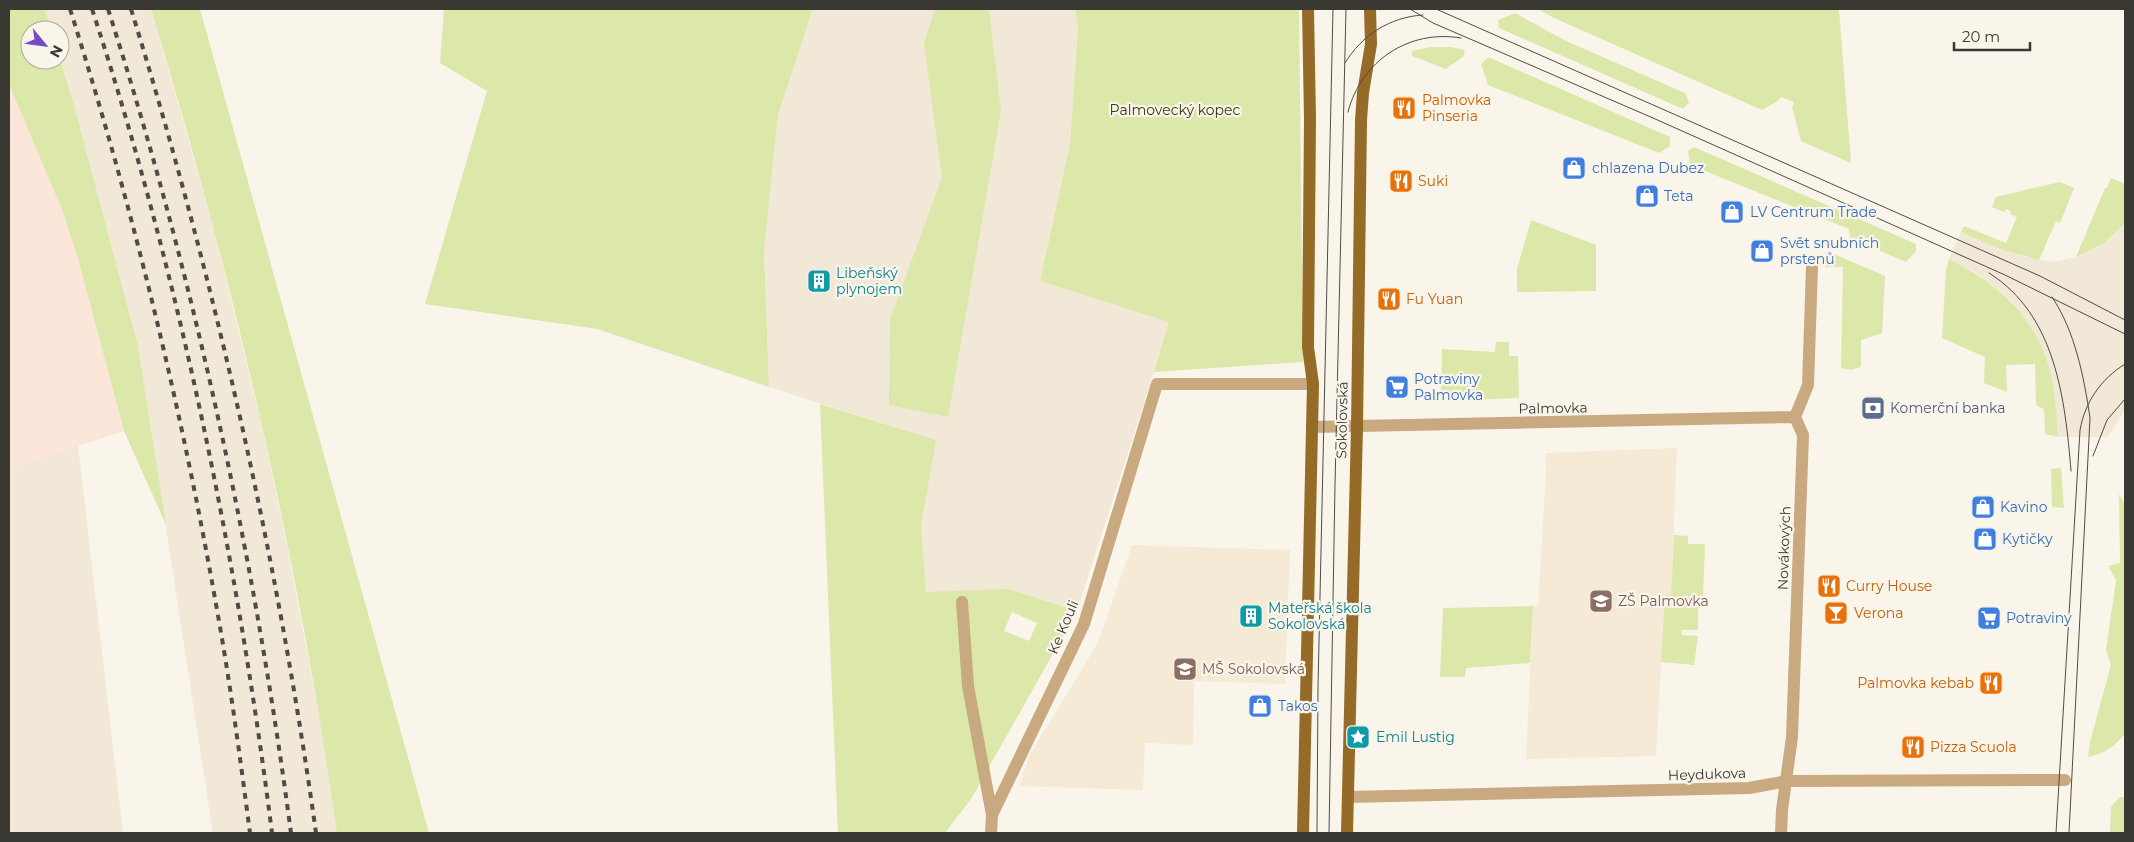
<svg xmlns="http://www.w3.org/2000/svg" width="2134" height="842" font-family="Montserrat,sans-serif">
<rect width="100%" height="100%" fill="#faf5ea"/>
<!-- built -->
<path fill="#f1e8d7" d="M 45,9 L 151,9 L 212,222 L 262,426 L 288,550 L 329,770 L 337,833 L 213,833 L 138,346 L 74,105 L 60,59 L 60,30 L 51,30 Z
M 813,9 L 1075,9 L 1078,27 L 1070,144 L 1040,281 L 1170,322 L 1077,611 L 1009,589 L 926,593 L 921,526 L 935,440 L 769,387 L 764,250 L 778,115 Z
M 2125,223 L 2125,410 L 2108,437 L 2058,437 L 2052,380 L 2042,349 L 2035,334 L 2015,306 L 2003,294 L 1976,273 L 1949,259 L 1961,232 L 2021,256 L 2052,262 L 2063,260 L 2076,257 L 2104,243 Z
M 78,446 L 123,833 L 9,833 L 9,469 Z"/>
<!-- industrial -->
<path fill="#fce6d9" d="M 9,84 L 63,212 L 78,259 L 124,431 L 9,469 Z"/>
<!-- education -->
<path fill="#f4ead5" d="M 1677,448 L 1671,596 L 1665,595 L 1656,756 L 1526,759 L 1533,606 L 1538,606 L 1546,472 L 1545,453 Z
M 1132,545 L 1290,550 L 1285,684 L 1194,681 L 1193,745 L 1145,743 L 1143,790 L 1019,786 L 1030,754 L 1098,643 Z"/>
<!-- green -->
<path fill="#dce7aa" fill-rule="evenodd" d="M 9,9 L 45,9 L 51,30 L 30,30 L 30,60 L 60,59 L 74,105 L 138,346 L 166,525 L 124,431 L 78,259 L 63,212 L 9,84 Z
M 151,9 L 200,9 L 429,833 L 337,833 C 298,554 233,278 151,9 Z
M 444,9 L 813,9 L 778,115 L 764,250 L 769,387 L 597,329 L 425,304 L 487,91 L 440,63 Z
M 935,9 L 989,9 L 1001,111 L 948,417 L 889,405 L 890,320 L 942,177 L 924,44 Z
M 1075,9 L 1299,9 L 1303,362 L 1154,372 L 1169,322 L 1040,281 L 1070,144 L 1078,27 Z
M 1538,9 L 1839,9 L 1851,163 L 1801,141 L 1792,107 L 1794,102 L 1781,97 L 1778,101 L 1762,110 L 1554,18 Z
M 1515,13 L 1566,41 L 1685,93 L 1689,103 L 1683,109 L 1499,28 L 1498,20 Z
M 1431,47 L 1451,47 L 1465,50 L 1463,57 L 1446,69 L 1412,56 L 1412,51 Z
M 1488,57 L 1670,137 L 1670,146 L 1659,153 L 1488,85 L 1481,64 Z
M 1694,147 L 1916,244 L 1916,251 L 1906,262 L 1850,238 L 1849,229 L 1690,165 L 1688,151 Z
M 2111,178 L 2125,184 L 2125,223 L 2104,243 L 2076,257 L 2105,188 L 2107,188 Z
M 2060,182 L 2074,188 L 2060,223 L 2056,221 L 2039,260 L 2003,250 L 1961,232 L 1964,226 L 2006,243 L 2017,217 L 2010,214 L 2011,211 L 2006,209 L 2004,212 L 1992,207 L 1996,197 Z
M 1531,220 L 1596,245 L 1596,291 L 1517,292 L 1517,269 Z
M 1834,254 L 1885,276 L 1882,333 L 1861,340 L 1861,367 L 1851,370 L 1841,368 L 1843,267 L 1825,267 L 1828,257 Z
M 1949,259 C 2001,285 2040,321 2052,380 C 2056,398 2056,418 2058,437 L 2045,434 L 2044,409 L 2036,405 L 2035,364 L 2006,365 L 2007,392 L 1984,383 L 1985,357 L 1942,338 L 1946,269 Z
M 1496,342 L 1509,342 L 1509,356 L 1518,356 L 1519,398 L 1441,401 L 1442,349 L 1495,352 Z
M 820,404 L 936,440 L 921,526 L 926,592 L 1009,589 L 1077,611 L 971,799 L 945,833 L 838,833 ZM 1012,612 L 1037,623 L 1029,641 L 1004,631 Z
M 2061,468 L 2064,508 L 2052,507 L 2051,469 Z
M 2119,494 L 2125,505 L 2125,733 C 2115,747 2105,753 2088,757 L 2090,742 L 2111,665 L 2106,650 L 2116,580 L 2108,566 L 2120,563 Z
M 1674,535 L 1688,536 L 1688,544 L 1705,544 L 1703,598 L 1698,598 L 1698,630 L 1681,630 L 1682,635 L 1698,636 L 1694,665 L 1661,662 L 1665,595 L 1671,595 Z
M 1533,606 L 1530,663 L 1466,668 L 1465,677 L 1440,677 L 1443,608 Z
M 2120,797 L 2125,797 L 2125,833 L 2110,833 L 2111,807 Z"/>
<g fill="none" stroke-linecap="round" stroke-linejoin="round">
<!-- minor -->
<path stroke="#c8a980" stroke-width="12" d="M 1795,417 L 1808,385 L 1812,267
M 1312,427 L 1795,417
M 962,602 L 968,686 L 992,815 L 991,833
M 1348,797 L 1749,788 L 1787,781 L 2065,780
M 992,815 L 1084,624 L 1157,384 L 1313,384
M 1781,833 L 1782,810 L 1792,737 L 1803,435 L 1795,417"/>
<!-- major -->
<path stroke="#966b27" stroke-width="12" d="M 1303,833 L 1313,384 L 1308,347 L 1310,119 L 1308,9
M 1347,833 L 1357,427 L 1361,120 L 1363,93 L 1371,44 L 1370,9"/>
<!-- tram -->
<path stroke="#4e4c46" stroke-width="1" d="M 1410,9 L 1433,23 L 1653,118 L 2005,275 L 2125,334
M 1436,9 L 2040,276 L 2125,320
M 1345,63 C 1362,35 1390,17 1423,15
M 1348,112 C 1361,61 1409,29 1461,38
M 1989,273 C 2056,315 2065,399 2071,471
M 2052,297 C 2075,331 2084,377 2090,418 L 2069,833
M 2093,456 L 2107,420 L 2125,399
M 1317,833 L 1318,687 L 1333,9
M 1329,833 L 1335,485 L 1346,9
M 2056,833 L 2080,430 C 2085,402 2101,379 2125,364"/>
<!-- rail -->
<path stroke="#4e4c46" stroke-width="4" stroke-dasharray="6 6" stroke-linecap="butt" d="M 70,9 C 134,211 184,418 220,627 C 232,696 241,765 250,833
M 92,9 C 179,274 237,557 272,833
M 108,9 C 194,277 254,554 291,833
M 131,9 C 214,278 277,554 316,833"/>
</g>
<!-- icons -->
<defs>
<g id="restaurant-square" transform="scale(1.25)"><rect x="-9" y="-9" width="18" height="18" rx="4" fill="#e8710a" stroke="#faf5ea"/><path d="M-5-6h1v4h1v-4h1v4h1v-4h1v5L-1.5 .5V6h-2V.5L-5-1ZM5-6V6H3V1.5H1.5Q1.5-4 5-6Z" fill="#fff"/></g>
<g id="shop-square" transform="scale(1.25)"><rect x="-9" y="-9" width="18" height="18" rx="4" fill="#3f7fe0" stroke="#faf5ea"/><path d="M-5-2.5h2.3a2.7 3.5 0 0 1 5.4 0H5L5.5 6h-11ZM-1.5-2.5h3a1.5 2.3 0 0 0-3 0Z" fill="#fff"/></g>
<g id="building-square" transform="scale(1.25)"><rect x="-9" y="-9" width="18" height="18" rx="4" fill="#0f9aa8" stroke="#faf5ea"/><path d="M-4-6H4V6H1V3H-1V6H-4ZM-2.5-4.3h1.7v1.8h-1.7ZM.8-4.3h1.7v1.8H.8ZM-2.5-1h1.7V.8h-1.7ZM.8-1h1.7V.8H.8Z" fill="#fff"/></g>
<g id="supermarket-square" transform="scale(1.25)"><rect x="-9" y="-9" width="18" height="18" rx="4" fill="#3f7fe0" stroke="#faf5ea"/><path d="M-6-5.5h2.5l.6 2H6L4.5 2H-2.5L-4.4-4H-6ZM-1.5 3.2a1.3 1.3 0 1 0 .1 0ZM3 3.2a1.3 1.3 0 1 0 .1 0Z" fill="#fff"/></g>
<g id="bank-square" transform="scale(1.25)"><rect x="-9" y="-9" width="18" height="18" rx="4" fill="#5c6f8a" stroke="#faf5ea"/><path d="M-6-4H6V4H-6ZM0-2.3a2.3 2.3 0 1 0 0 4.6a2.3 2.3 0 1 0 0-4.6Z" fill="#fff"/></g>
<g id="school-square" transform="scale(1.25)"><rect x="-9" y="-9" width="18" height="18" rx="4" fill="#8d6e63" stroke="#faf5ea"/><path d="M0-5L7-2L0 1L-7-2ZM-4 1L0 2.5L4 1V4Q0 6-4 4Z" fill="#fff"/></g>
<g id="bar-square" transform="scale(1.25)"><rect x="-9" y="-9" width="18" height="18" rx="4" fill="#e8710a" stroke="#faf5ea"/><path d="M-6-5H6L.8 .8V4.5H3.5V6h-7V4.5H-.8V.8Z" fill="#fff"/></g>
<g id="sight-square" transform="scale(1.25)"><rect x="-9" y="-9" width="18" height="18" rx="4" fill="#0f9aa8" stroke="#faf5ea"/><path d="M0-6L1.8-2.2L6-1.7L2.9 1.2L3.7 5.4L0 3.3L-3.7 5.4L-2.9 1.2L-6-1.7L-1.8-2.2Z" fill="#fff"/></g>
</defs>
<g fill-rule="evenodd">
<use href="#restaurant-square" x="1404" y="108"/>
<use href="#shop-square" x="1574" y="168"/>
<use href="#restaurant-square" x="1401" y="181"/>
<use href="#shop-square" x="1647" y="196"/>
<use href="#shop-square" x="1732" y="212"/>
<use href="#shop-square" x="1762" y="251"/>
<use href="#building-square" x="819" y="281"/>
<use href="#restaurant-square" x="1389" y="299"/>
<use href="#supermarket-square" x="1397" y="387"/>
<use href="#bank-square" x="1873" y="408"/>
<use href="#shop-square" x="1983" y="507"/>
<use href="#shop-square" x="1985" y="539"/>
<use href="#restaurant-square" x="1829" y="586"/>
<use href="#school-square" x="1601" y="601"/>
<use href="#bar-square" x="1836" y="613"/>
<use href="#building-square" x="1251" y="616"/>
<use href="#supermarket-square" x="1989" y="618"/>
<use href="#school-square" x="1185" y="669"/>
<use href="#restaurant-square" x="1991" y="683"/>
<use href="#shop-square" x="1260" y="706"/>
<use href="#sight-square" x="1358" y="737"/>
<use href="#restaurant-square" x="1913" y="747"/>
</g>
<g text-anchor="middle" stroke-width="4.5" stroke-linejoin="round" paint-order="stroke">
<!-- food labels -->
<g font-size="14" fill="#c56008" stroke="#faf5ea" text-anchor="start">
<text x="1422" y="105">Palmovka<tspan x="1422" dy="16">Pinseria</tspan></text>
<text x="1418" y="186">Suki</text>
<text x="1406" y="304">Fu Yuan</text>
<text x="1846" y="591">Curry House</text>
<text x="1854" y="618">Verona</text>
<text x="1974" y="688" text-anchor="end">Palmovka kebab</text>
<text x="1930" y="752">Pizza Scuola</text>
</g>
<!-- park labels -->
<g font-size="14" fill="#353b08" stroke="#faf5ea">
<text x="1175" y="115">Palmovecký kopec</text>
</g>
<!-- shop labels -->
<g font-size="14" fill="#366cbe" stroke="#faf5ea" text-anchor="start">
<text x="1592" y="173">chlazena Dubez</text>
<text x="1664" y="201">Teta</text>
<text x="1750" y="217">LV Centrum Trade</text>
<text x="1780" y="248">Svět snubních<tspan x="1780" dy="16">prstenů</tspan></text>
<text x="1414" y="384">Potraviny<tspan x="1414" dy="16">Palmovka</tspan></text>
<text x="2000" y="512">Kavino</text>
<text x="2002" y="544">Kytičky</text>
<text x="2006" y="623">Potraviny</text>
<text x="1278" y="711">Takos</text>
</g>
<!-- culture labels -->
<g font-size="14" fill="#0d838f" stroke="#faf5ea" text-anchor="start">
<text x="836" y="278">Libeňský<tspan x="836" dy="16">plynojem</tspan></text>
<text x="1268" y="613">Mateřská škola<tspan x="1268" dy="16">Sokolovská</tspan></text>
<text x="1376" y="742">Emil Lustig</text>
</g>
<!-- street labels -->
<g font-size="14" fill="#3a3833" stroke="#faf5ea">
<text transform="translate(1553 408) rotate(-1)" y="5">Palmovka</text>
<text transform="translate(1342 420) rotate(-89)" y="5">Sokolovská</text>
<text transform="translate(1784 548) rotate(-88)" y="5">Novákových</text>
<text transform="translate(1063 627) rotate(-67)" y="5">Ke Kouli</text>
<text transform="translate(1707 774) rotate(-2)" y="5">Heydukova</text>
</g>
<!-- service labels -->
<g font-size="14" fill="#4e5e75" stroke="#faf5ea" text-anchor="start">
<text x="1890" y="413">Komerční banka</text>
</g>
<!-- education labels -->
<g font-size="14" fill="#785e54" stroke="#faf5ea" text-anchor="start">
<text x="1618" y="606">ZŠ Palmovka</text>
<text x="1202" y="674">MŠ Sokolovská</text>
</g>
</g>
<!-- border -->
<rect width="2134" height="842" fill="none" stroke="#3a3833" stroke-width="20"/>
<!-- north arrow -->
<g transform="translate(45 45) rotate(119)"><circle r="24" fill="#faf5ea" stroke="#ada9a1"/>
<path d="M0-4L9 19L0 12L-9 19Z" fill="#784bc4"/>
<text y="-8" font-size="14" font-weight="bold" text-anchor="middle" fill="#3a3833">N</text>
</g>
<!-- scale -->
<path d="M1954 42v8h76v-8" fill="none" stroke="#3a3833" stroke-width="2.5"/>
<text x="1962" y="42" font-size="15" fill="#3a3833" stroke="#faf5ea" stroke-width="4" paint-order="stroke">20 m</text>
</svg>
